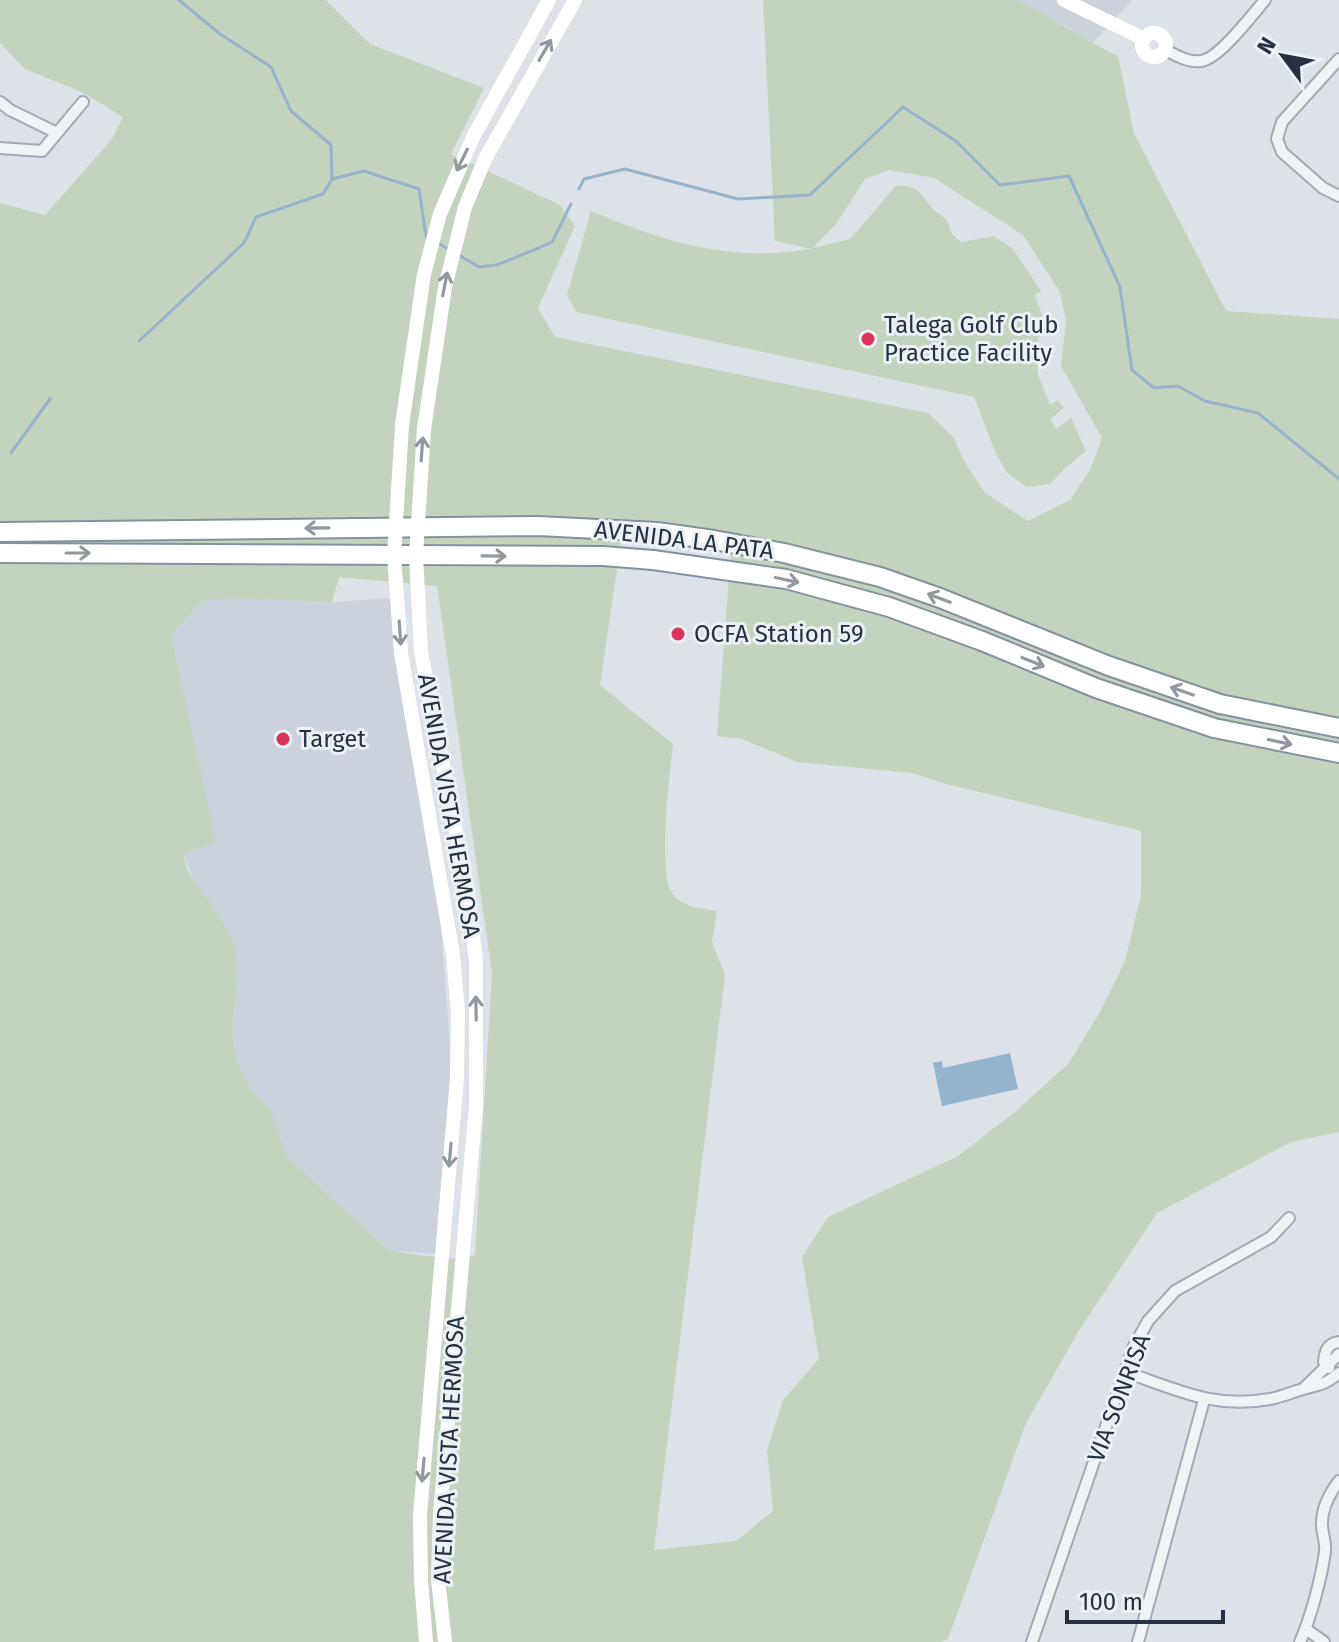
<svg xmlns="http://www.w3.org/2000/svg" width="1339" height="1642" font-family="'Fira Sans',sans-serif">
<rect width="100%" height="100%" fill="#dde2e9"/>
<!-- built -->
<path fill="#cbd2db" d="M 1016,0 L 1132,0 L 1092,44 L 1069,28 Z
M 234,598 L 332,602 L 394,598 L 438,886 L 452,1074 L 438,1254 L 389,1251 L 287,1157 L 270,1110 L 250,1088 L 238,1065 L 232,1032 L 237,988 L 183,853 L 215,842 L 171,636 L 201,601 Z"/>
<!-- green -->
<path fill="#c4d3bd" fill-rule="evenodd" d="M 0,0 L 326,0 L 370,44 L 484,88 L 451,154 L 560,205 L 575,226 L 538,308 L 555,337 L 928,413 L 954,438 L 964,461 L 985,493 L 1028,521 L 1070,500 L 1090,470 L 1102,438 L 1061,366 L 1066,321 L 1060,292 L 1023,235 L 934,178 L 889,170 L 865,179 L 836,224 L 813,248 L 850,239 L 896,186 C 921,185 918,192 932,208 C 937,213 944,216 947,221 C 953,233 949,234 962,242 L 994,236 L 1013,249 L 1041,291 L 1035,295 L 1042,315 L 1037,350 L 1038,375 L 1050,405 L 1058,400 L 1064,408 L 1050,419 L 1056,429 L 1071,418 L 1086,451 L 1064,469 L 1050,484 L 1027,487 L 1007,473 L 996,454 L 974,397 L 576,312 L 567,295 L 591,211 C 668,243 727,262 812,249 L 775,241 L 763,0 L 1016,0 C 1052,16 1083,40 1118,56 L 1134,133 L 1226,311 L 1339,319 L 1339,1132 L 1291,1142 L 1157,1213 L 1080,1329 L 1026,1423 L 948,1639 L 940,1642 L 0,1642 L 0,203 L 45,215 L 112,139 L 123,117 L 82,92 L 25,69 L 0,43 ZM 624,522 L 689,526 L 732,537 L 717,736 L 742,739 L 797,762 L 912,773 L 946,784 L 1141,831 L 1141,895 L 1125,961 L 1100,1012 L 1069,1063 L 1016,1111 L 958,1156 L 828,1217 L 802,1257 L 819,1359 L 783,1400 L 767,1450 L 773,1511 L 736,1541 L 654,1550 L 725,975 L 712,942 L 717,911 C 700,908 683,908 672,893 C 657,870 670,774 673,744 L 600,685 ZM 339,577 L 437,586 L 492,973 L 475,1255 L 452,1259 L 389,1251 L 287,1157 L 270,1109 L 250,1088 L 238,1065 L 232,1032 L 237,988 L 235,947 L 219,917 L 189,873 L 183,854 L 216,842 L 171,636 L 201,601 L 234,598 L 332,602 Z"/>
<!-- water -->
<path fill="#94b4cd" d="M 1010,1053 L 1018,1089 L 942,1106 L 933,1063 L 942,1061 L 943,1068 Z"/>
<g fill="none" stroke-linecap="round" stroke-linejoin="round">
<!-- stream -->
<path stroke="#94b4cd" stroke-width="3" d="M 179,0 L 220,34 L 271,67 L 291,111 L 331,145 L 332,179 L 364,171 L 419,189 L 426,236 L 429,238
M 579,189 L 584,179 L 625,169 L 738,199 L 810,195 L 903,107 L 956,141 L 1000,185 L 1069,176 L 1120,287 L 1132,370 L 1154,388 L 1178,386 L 1205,401 L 1258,413 L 1339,479
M 436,242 L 450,250
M 457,254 L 479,267 L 497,265 L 541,247 L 552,242 L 571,204
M 139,341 L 244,243 L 256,217 L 323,194 L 332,179
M 11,453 L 50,399"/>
<!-- street casing -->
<g stroke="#a2a9b3" stroke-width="14">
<path id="street" d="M 1165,50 C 1176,55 1188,63 1201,61 C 1219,59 1252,15 1265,0
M 1339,59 L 1282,122 L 1277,139 L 1282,152 L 1323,188 L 1339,196
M 0,102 L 10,110 L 57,133
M 0,148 L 42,151 L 83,102
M 1329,1368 L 1324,1362 C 1325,1351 1327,1344 1339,1342
M 1126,1372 C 1177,1390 1214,1409 1270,1399 C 1281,1397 1290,1393 1300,1390 C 1318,1384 1322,1387 1339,1373
M 1304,1388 L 1339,1354
M 1306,1629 L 1324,1642
M 1032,1642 L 1133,1348 L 1148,1321 L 1175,1291 L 1271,1237 L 1289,1218
M 1138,1642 L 1204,1400
M 1300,1642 C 1311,1617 1321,1579 1325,1552 C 1326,1544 1323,1535 1322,1527 C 1321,1510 1329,1494 1339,1481"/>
</g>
<!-- highway casing -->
<g stroke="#8391a1" stroke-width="22">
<path id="highway" d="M 0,532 L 538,526 L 657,532 L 714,540 L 784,553 L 880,577 L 940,598 L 1109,666 L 1220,704 L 1339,728
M 0,553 L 603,556 L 653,560 L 786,579 L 889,607 L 982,641 L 1096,688 L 1214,728 L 1339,753"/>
</g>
<!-- street -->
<use href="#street" stroke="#f0f3f6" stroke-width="10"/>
<!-- secondary -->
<path stroke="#fff" stroke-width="14" d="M 1064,0 L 1144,39
M1142 45a12 12 0 1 1 24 0a12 12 0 1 1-24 0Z
M 426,1642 L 421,1580 L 420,1515 L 457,1078 L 458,1012 L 453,955 L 401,653 L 394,555 L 402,425 L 424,274 L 440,214 L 473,137 L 549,0
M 445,1642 L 438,1579 L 440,1514 L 476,1105 L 476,961 L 467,889 L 421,652 L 416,555 L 424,429 L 445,287 L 465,207 L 485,159 L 575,0"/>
<!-- highway -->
<use href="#highway" stroke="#fff" stroke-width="18"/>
</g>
<!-- one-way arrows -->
<defs><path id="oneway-shaft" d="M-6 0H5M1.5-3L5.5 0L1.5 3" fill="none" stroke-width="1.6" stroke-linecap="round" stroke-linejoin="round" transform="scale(2)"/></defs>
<g stroke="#9298a0">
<use href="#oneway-shaft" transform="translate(545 50) rotate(-60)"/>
<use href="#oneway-shaft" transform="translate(462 160) rotate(116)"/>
<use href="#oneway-shaft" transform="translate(445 284) rotate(-79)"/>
<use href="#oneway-shaft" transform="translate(422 449) rotate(-86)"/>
<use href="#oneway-shaft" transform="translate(317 528) rotate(179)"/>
<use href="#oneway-shaft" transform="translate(78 553)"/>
<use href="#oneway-shaft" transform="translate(494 556) rotate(1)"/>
<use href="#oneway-shaft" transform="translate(787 580) rotate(12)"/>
<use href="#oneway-shaft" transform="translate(939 598) rotate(-159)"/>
<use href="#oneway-shaft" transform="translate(400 633) rotate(86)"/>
<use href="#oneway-shaft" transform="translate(1033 662) rotate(22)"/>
<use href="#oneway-shaft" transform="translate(1182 691) rotate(-161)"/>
<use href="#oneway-shaft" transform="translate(1280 742) rotate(12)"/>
<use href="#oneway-shaft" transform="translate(476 1008) rotate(-91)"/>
<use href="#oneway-shaft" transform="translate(450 1155) rotate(95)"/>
<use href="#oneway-shaft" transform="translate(423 1470) rotate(95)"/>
</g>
<!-- markers -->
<g fill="#dc335a" stroke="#ecf1f6" stroke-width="3">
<circle cx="868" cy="339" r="8"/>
<circle cx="678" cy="634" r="8"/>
<circle cx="283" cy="739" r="8"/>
</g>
<g text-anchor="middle" stroke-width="6" stroke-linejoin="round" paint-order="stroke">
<!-- poi labels -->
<g font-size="24" fill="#253141" stroke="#ecf1f6" text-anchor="start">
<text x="884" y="333">Talega Golf Club<tspan x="884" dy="28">Practice Facility</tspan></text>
<text x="694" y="642">OCFA Station 59</text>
<text x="299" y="747">Target</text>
</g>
<!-- street labels -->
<g font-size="24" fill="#253141" stroke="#ecf1f6">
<text transform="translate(684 540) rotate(7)" y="8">AVENIDA LA PATA</text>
<text transform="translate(449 806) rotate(80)" y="8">AVENIDA VISTA HERMOSA</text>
<text transform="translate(1119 1398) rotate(-69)" y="8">VIA SONRISA</text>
<text transform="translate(449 1450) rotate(-87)" y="8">AVENIDA VISTA HERMOSA</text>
</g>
</g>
<!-- north arrow -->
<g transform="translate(1283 56) rotate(302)" stroke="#ecf1f6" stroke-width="6" paint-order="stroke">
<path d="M0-6L14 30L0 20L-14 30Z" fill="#253141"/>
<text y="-12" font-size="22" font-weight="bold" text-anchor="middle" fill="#253141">N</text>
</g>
<!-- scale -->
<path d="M1067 1610v12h156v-12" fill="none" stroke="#253141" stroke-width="4"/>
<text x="1079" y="1610" font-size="24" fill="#253141" stroke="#ecf1f6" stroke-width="6" paint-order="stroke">100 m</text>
</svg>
